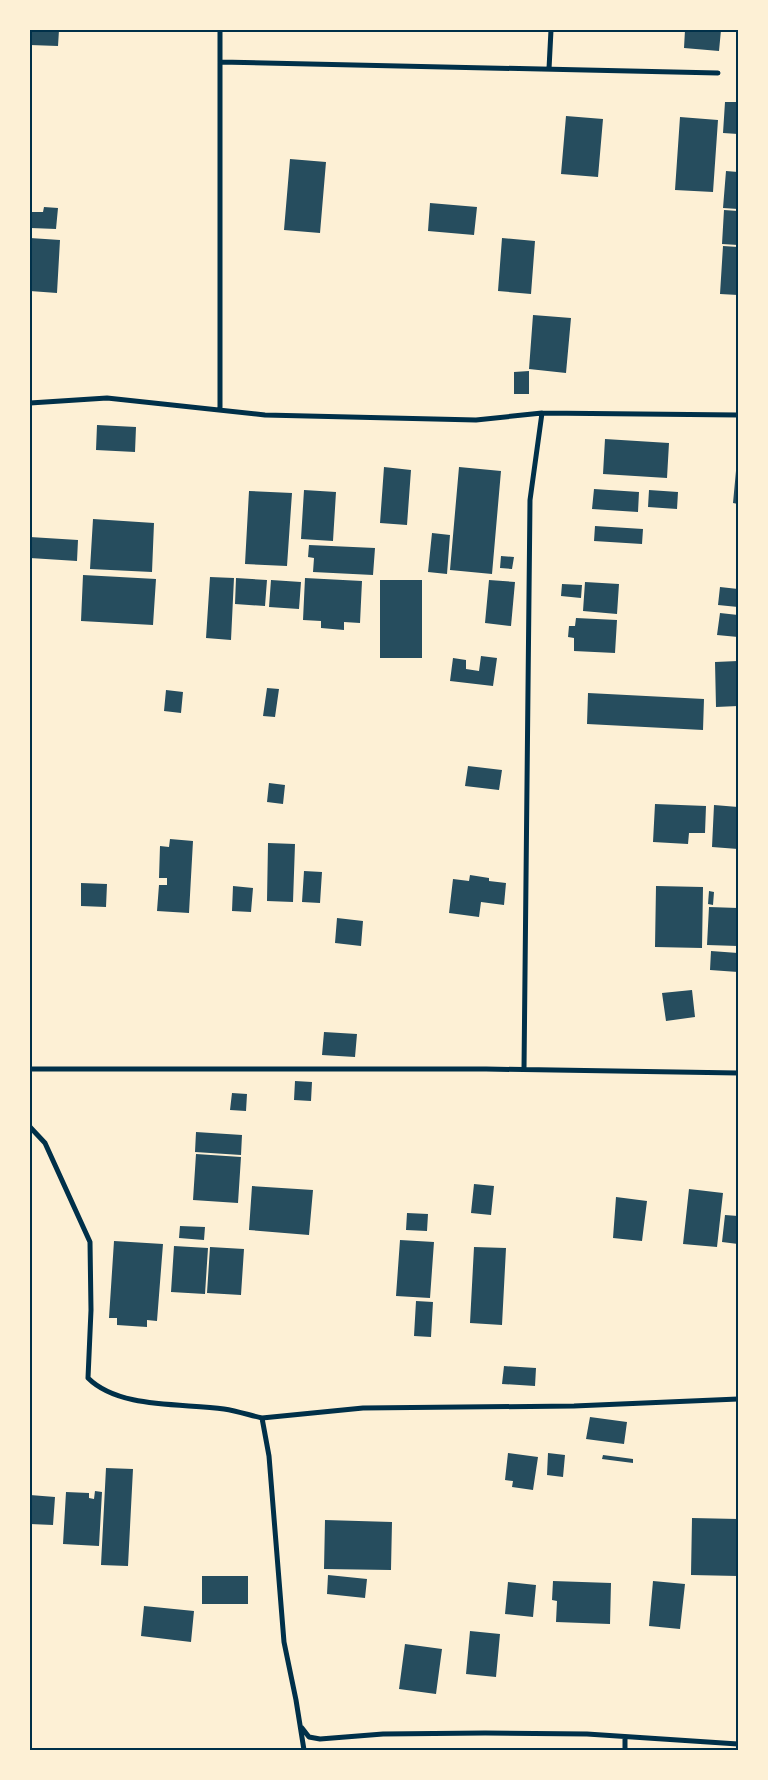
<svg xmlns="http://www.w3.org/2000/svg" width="768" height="1780" font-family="'PT Sans',sans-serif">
<rect width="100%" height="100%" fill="#fdf0d5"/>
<!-- building -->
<path fill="#264d5e" d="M 30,30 L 59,30 L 58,46 L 30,45 Z
M 685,30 L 721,30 L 719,51 L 684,48 Z
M 725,102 L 738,102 L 738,134 L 723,133 Z
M 566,116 L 603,119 L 598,177 L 561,174 Z
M 680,117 L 718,120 L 713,192 L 675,190 Z
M 290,159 L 326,162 L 320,233 L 284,230 Z
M 726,171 L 738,172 L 738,209 L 723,208 Z
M 430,203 L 477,207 L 474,235 L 428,231 Z
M 44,207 L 58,208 L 56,229 L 31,228 L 32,212 L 43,212 Z
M 724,210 L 738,211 L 738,245 L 722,244 Z
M 30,238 L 60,240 L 57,293 L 30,291 Z
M 502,238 L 535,241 L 531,294 L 498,291 Z
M 723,246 L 738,247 L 738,295 L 720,294 Z
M 533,315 L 571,318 L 566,373 L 529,369 Z
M 529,371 L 529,394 L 514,394 L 514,372 Z
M 97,425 L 136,427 L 135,452 L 96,450 Z
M 605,439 L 669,443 L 667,478 L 603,474 Z
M 737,460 L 738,460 L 738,504 L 733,503 Z
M 384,467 L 411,470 L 407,525 L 380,523 Z
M 459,467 L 501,471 L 492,574 L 450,570 Z
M 594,489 L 639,492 L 638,512 L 592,509 Z
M 304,490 L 336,492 L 333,541 L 301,539 Z
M 649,490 L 678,492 L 677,509 L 648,507 Z
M 249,491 L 292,493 L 287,566 L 245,564 Z
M 93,519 L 154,523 L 152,572 L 90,569 Z
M 595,526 L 643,529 L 642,544 L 594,541 Z
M 432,533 L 450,535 L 447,574 L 428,572 Z
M 30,537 L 78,540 L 77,561 L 30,558 Z
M 309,545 L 375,548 L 373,575 L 313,572 L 314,558 L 308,557 Z
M 501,556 L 514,557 L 512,569 L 500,568 Z
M 83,575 L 156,579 L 153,625 L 81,621 Z
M 210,577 L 234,578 L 231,640 L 206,638 Z
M 236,578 L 267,580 L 265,606 L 235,604 Z
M 305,578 L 362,581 L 360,623 L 344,622 L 344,630 L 321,628 L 321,621 L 303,620 Z
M 271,580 L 301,582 L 299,609 L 269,607 Z
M 380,580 L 422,580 L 422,658 L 380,658 Z
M 489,580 L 515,582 L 511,626 L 485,623 Z
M 585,582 L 619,584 L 617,614 L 583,611 Z
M 562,584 L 582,585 L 581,598 L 561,596 Z
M 720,587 L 738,589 L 738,607 L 718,605 Z
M 720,613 L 738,615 L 738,637 L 717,635 Z
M 576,618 L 617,620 L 615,653 L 574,651 L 574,638 L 568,637 L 569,626 L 575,626 Z
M 481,656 L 497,658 L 493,686 L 450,681 L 453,658 L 466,660 L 466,669 L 479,671 Z
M 738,661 L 738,706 L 716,707 L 715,662 Z
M 267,688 L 279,689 L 275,717 L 263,716 Z
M 166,690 L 183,692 L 181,713 L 164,711 Z
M 588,693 L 704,699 L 703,730 L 587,724 Z
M 468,766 L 502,770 L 499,790 L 465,786 Z
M 269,783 L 285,785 L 283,804 L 267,802 Z
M 655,804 L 706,806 L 705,833 L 689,833 L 688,844 L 653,842 Z
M 714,805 L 738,807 L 738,849 L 712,847 Z
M 170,839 L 193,841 L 189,913 L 157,911 L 159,885 L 167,885 L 167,878 L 159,878 L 160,846 L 169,847 Z
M 268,843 L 295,844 L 293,902 L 267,901 Z
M 304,871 L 322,872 L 320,903 L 302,902 Z
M 470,875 L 489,878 L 489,881 L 506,883 L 504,905 L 481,902 L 479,917 L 449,913 L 453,879 L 469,881 Z
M 81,883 L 107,884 L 106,907 L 81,906 Z
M 233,886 L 253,888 L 251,912 L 232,911 Z
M 656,886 L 703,887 L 702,948 L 655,947 Z
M 709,891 L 714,892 L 713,905 L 708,904 Z
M 709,907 L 738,908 L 738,946 L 707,945 Z
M 337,918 L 363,921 L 361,946 L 335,943 Z
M 711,951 L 738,953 L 738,972 L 710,970 Z
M 692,990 L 695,1017 L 666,1021 L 662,993 Z
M 324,1032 L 357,1034 L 355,1057 L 322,1055 Z
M 295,1081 L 312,1082 L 311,1101 L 294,1100 Z
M 232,1093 L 247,1094 L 246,1111 L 230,1110 Z
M 196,1132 L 242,1135 L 241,1155 L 195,1152 Z
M 196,1154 L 241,1157 L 238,1203 L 193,1200 Z
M 474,1184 L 494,1186 L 491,1215 L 471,1213 Z
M 252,1186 L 313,1190 L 309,1235 L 249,1230 Z
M 689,1189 L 723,1193 L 717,1247 L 683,1244 Z
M 616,1197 L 647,1201 L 642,1241 L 613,1238 Z
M 407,1213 L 428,1214 L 427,1231 L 406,1230 Z
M 725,1215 L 738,1216 L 738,1244 L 722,1242 Z
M 180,1226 L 205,1227 L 204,1240 L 179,1238 Z
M 400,1240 L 434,1242 L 430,1298 L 396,1296 Z
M 114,1241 L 163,1244 L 157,1321 L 147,1320 L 147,1327 L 117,1325 L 117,1318 L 109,1318 Z
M 174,1246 L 208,1248 L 205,1294 L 171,1292 Z
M 210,1247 L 244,1249 L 241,1295 L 207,1293 Z
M 474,1247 L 506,1248 L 502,1325 L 470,1323 Z
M 416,1301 L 433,1302 L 431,1337 L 414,1336 Z
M 504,1366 L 536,1368 L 535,1386 L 502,1384 Z
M 590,1417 L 627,1422 L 624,1444 L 586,1439 Z
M 508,1453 L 538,1457 L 533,1490 L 512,1487 L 513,1481 L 505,1480 Z
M 548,1453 L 565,1455 L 563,1477 L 547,1475 Z
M 603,1455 L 633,1459 L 633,1463 L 602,1459 Z
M 106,1468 L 133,1469 L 128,1566 L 101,1565 Z
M 95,1491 L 102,1492 L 99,1546 L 63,1544 L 66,1492 L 89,1493 L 89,1498 L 94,1499 Z
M 30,1495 L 55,1497 L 53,1525 L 30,1524 Z
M 692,1518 L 738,1519 L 738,1576 L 691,1575 Z
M 325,1520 L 392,1522 L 391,1570 L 324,1569 Z
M 328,1575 L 367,1579 L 365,1598 L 327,1594 Z
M 202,1576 L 248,1576 L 248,1604 L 202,1604 Z
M 553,1581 L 611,1583 L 610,1624 L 556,1622 L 557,1601 L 552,1600 Z
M 653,1581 L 685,1584 L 680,1629 L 649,1626 Z
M 508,1582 L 536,1585 L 533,1617 L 505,1614 Z
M 144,1606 L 194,1611 L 191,1642 L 141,1636 Z
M 470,1631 L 500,1634 L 496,1677 L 466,1674 Z
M 405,1644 L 442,1649 L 436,1694 L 399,1689 Z"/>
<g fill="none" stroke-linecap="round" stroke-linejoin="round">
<!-- minor -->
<path stroke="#003049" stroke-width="5" d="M 220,62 L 718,73
M 549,69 L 551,30
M 30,403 L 107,398 L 265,415 L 476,420 L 542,413 L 738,415
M 220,410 L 220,30
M 30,1069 L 486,1069 L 738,1073
M 524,1069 L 530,500 L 542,413
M 30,1127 L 45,1143 L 90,1242 L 91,1310 L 88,1378 C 119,1409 182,1403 224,1409 C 237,1411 249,1415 262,1418 L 269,1456 L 284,1642 L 296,1700 L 304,1750
M 262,1418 L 363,1408 L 574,1406 L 738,1399
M 302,1728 L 309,1737 L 320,1739 L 383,1734 L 485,1733 L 587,1734 L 738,1744
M 625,1750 L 625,1737"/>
</g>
<!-- border -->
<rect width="768" height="1780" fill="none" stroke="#fdf0d5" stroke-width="62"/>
<rect x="31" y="31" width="706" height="1718" fill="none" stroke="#003049" stroke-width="2"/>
</svg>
